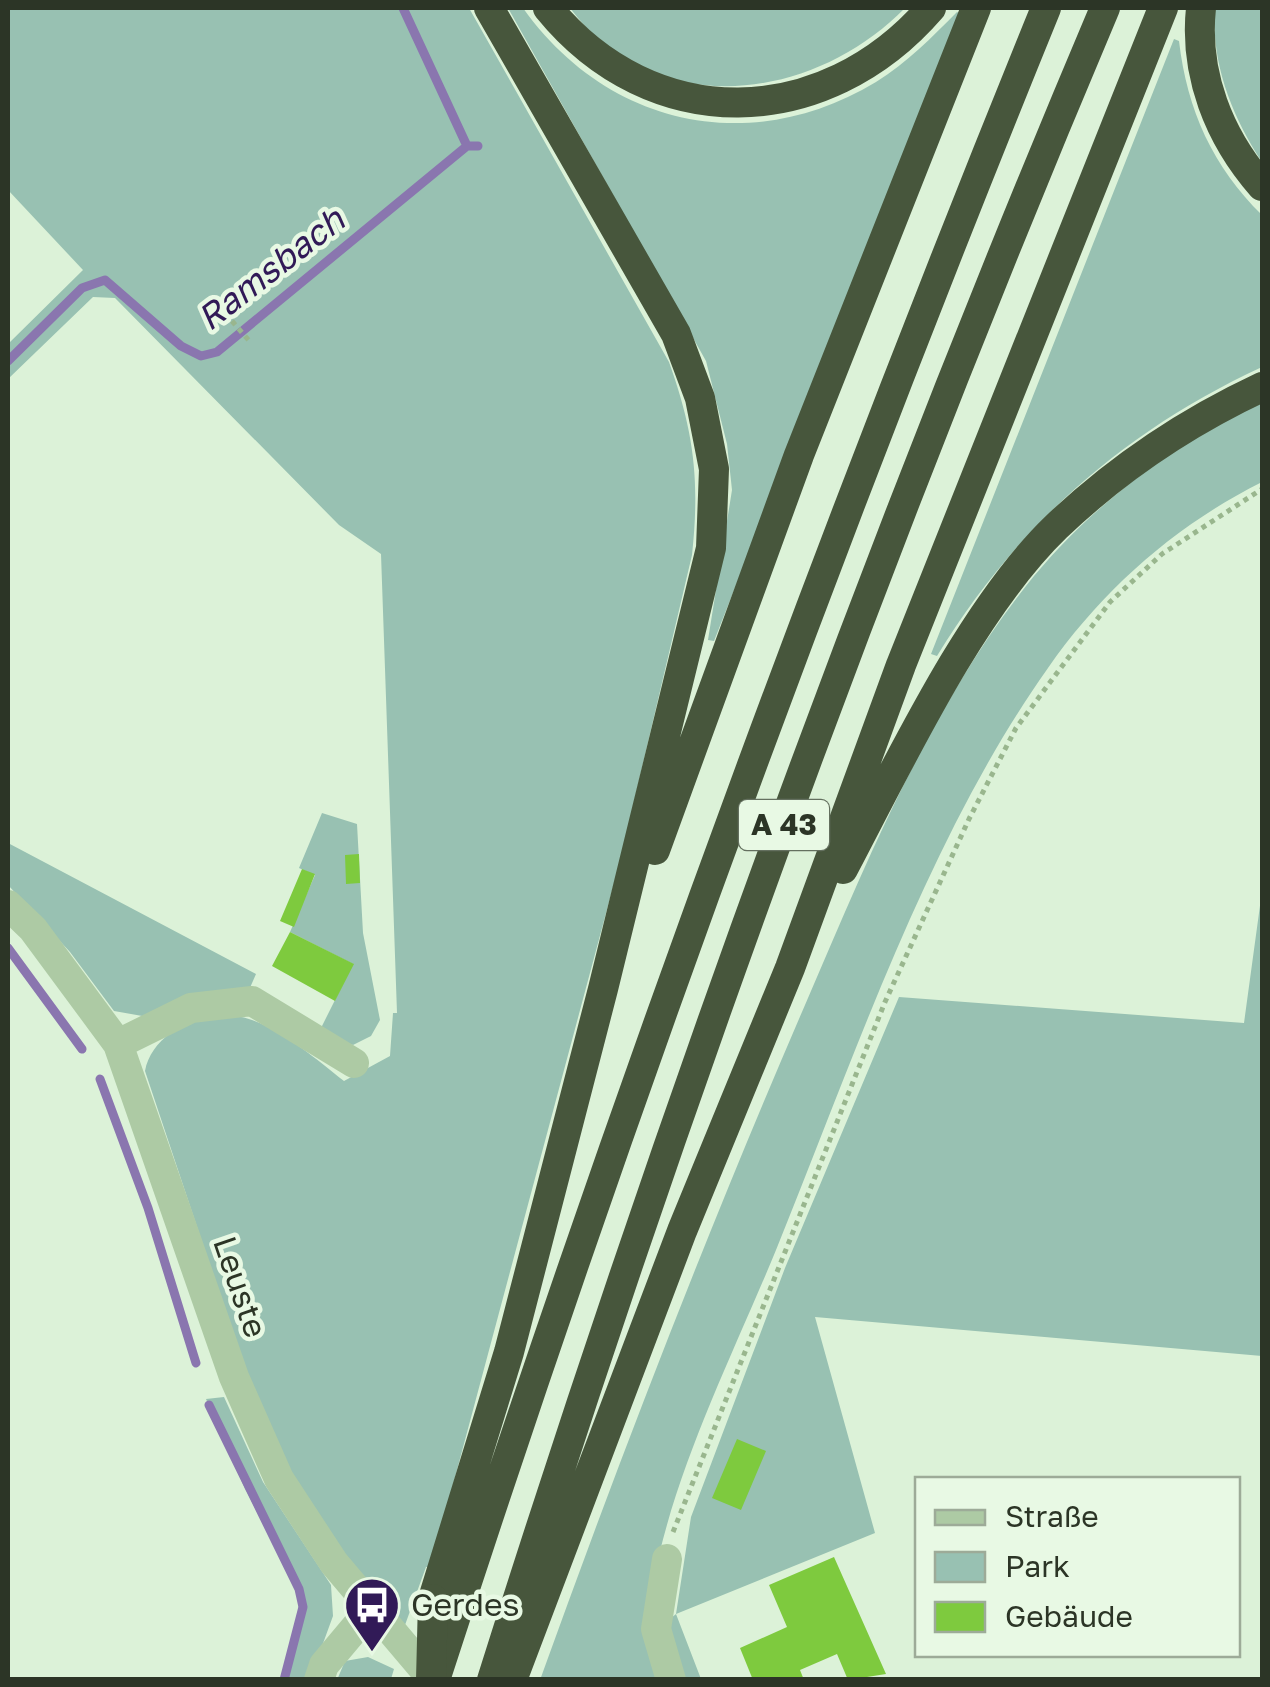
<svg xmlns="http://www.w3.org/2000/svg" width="1270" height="1687" font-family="'Golos Text',sans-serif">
<rect width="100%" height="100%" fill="#dcf2d8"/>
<!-- green -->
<path fill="#98c1b2" d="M 8,8 L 469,8 L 669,362 C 694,432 700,480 692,555 L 621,857 L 431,1567 L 426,1567 L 405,1625 L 348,1559 L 297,1485 L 240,1356 L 145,1071 C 153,1028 213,1005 252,1020 C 286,1033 316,1059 344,1081 L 390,1056 L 393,1013 L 397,1013 L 381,554 L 339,525 L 115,298 L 93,297 L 8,379 L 8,344 L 83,270 L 8,190 Z
M 508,8 L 523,8 C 607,126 750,158 876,82 C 907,63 932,37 957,12 L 961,14 L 714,641 L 708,640 L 732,490 L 727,444 L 706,361 Z
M 570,8 L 905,8 C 814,101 655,123 570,8 Z
M 1215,8 L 1262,8 L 1262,162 C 1232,116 1211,64 1215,8 Z
M 1174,39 L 1179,41 C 1187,110 1213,167 1262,215 L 1262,367 C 1124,431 1016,526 937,656 L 931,654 Z
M 1262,403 L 1262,482 C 1176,525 1103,589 1048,668 C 928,837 854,1058 776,1250 C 732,1357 675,1468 653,1583 C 647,1617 643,1648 657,1679 L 540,1680 C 622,1452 709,1227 805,1005 C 868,859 927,712 1026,586 C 1088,508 1172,444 1262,403 Z
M 322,813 L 357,824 L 363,933 L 380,1020 L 371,1036 L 353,1045 L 319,1032 L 353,964 L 290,932 L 315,875 L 299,868 Z
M 8,843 L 256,974 L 249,990 L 148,1017 L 114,1011 L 70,952 L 8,885 Z
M 1262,891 L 1262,1356 L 815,1317 L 875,1533 L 676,1614 L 701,1679 L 684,1679 L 668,1640 L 670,1619 L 676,1614 L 691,1517 L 785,1268 L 899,997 L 1244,1023 Z
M 224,1397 L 263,1482 L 331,1585 L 333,1616 L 310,1679 L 283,1679 L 299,1624 L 298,1590 L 245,1489 L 206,1399 Z
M 368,1657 L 394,1669 L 391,1679 L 337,1680 L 345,1661 Z"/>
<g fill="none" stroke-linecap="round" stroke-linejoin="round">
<!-- stream -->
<path stroke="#8a76af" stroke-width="9" d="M 403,8 L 467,146
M 8,361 L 82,288 L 105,280 L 181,346 L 201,356 L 217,352 L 467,146 L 478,146
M 8,948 L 82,1049
M 100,1079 L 148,1208 L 196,1363
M 209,1405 L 299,1589 L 303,1607 L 284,1680"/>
</g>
<!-- building -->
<path fill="#7eca3e" d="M 359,854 L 360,883 L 346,884 L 345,855 Z
M 302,869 L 315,874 L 294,927 L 280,921 Z
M 290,932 L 354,964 L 335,1001 L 272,966 Z
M 737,1439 L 766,1451 L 741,1510 L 712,1498 Z
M 834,1557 L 886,1674 L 848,1680 L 837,1654 L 800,1670 L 804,1680 L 753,1680 L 740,1648 L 787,1627 L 769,1585 Z"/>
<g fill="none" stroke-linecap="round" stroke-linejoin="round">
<!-- path -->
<path stroke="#99b68e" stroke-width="5" stroke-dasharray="5 5" stroke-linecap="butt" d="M 232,321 L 251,343
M 673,1532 L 885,1002 L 969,819 L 1016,728 L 1110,602 L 1162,554 L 1262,489"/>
<!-- minor -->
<path stroke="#adcaa4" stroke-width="30" d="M 8,905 L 33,929 L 118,1044 L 234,1377 L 279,1479 L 334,1563 L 433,1680
M 118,1044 L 191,1008 L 252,1001 L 354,1063
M 667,1559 L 656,1629 L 671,1680
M 319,1680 L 324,1665 L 371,1609"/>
<!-- highway -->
<path stroke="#47563c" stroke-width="30" d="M 548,8 C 652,136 824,132 931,8
M 1201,8 C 1194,74 1219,137 1262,186
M 655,850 L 799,455 L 976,8
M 843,869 C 899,763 971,609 1056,527 C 1118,468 1185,423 1262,387
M 433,1599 L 509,1352 L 603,989 L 711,548 L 714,469 L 700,398 L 676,334 L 489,8
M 435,1680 C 618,1115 822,558 1046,8
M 492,1680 C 671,1113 874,554 1105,8
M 512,1680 L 682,1231 L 790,968 L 901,665 L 1163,8"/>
<!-- highway-bridge -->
<path stroke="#47563c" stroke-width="30" d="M 431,1680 L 433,1599"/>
</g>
<!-- icons -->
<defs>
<g id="bus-pin" transform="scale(2.875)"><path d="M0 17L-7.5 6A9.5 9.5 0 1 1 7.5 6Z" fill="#311a57" stroke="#e8f9e4"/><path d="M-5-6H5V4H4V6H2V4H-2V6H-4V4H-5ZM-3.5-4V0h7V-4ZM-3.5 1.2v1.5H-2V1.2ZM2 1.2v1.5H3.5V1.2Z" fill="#fff"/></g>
</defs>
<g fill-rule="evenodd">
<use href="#bus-pin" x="372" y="1605"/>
</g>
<g text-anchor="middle" stroke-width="9" stroke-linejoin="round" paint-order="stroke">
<!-- shield labels -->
<rect fill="#e8f9e4" stroke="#64705f" stroke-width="2.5" x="739" y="800" width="90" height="50" rx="8"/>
<g font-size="30" font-weight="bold" fill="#2c3526">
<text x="784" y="835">A 43</text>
</g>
<!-- street labels -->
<g font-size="32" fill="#2c3526" stroke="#e8f9e4">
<text transform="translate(240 1287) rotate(71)" y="11">Leuste</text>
</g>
<!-- poi labels -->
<g font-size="32" fill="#2c3526" stroke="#e8f9e4" text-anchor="start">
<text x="411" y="1616">Gerdes</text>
</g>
<!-- water labels -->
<g font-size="35" font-style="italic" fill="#311a57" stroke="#e8f9e4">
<text transform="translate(271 269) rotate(-38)" y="12">Ramsbach</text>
</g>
</g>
<!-- border -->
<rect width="1270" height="1687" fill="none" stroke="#2c3526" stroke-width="20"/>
<!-- legend -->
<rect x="915" y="1477" width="325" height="180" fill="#e8f9e4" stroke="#9dab98" stroke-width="2.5"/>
<rect x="935" y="1510" width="50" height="15" fill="#adcaa4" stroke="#9dab98" stroke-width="2.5"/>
<text x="1005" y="1527" font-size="30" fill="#2c3526">Straße</text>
<rect x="935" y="1552" width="50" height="30" fill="#98c1b2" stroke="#9dab98" stroke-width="2.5"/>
<text x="1005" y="1577" font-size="30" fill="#2c3526">Park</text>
<rect x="935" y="1602" width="50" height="30" fill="#7eca3e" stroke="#9dab98" stroke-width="2.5"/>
<text x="1005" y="1627" font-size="30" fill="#2c3526">Gebäude</text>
</svg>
